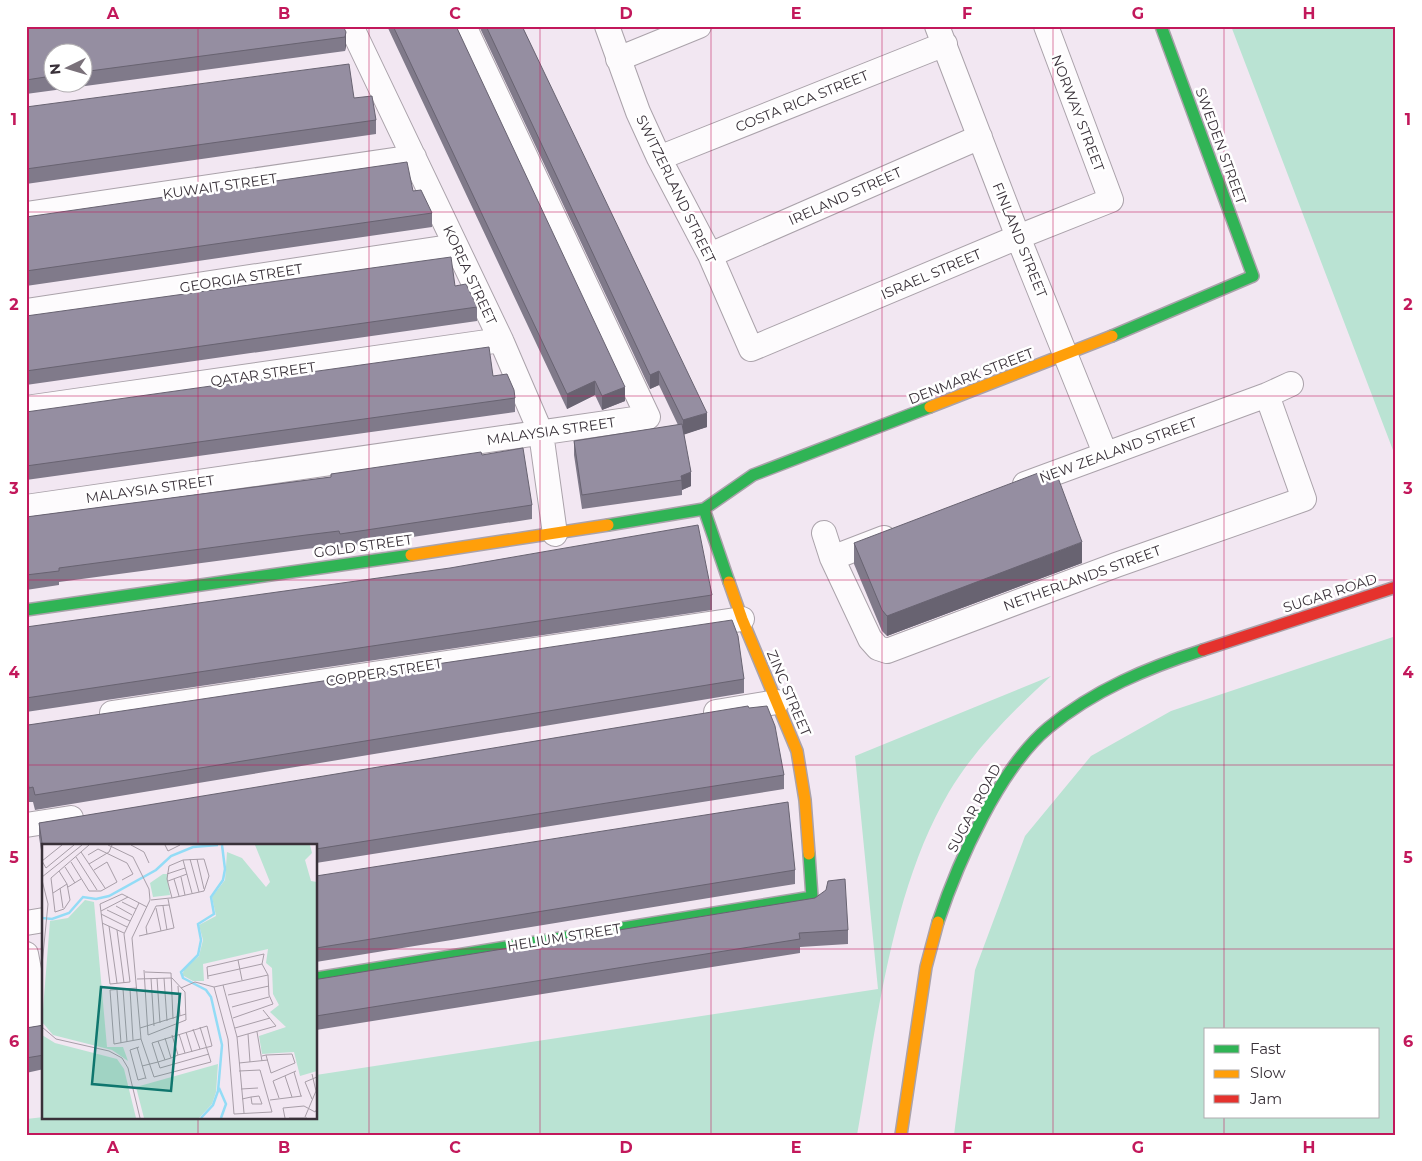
<svg xmlns="http://www.w3.org/2000/svg" width="1422" height="1161" font-family="Montserrat,sans-serif">
<rect width="100%" height="100%" fill="#f2e7f2"/>
<!-- green -->
<path fill="#bae3d3" fill-rule="evenodd" d="M 1231,26 L 1396,26 L 1396,458 Z
M 1396,636 L 1396,1135 L 954,1135 L 975,970 L 1025,836 L 1091,756 L 1171,711 ZM 1206,1030 L 1378,1030 L 1378,1117 L 1206,1117 Z
M 1051,676 C 1013,711 976,747 949,792 C 891,890 877,1024 857,1135 L 26,1135 L 26,1119 L 44,1117 L 316,1117 L 316,1075 L 878,989 L 855,756 Z"/>
<g fill="none" stroke-linecap="round" stroke-linejoin="round">
<!-- street casing -->
<g stroke="#aaa2aa" stroke-width="26">
<path id="street" d="M 351,26 L 501,340 L 541,433 L 555,534
M 607,26 L 638,112 L 659,158 L 710,255 L 751,349 L 1018,237 L 1111,200 L 1046,26
M 937,26 L 1018,237 L 1105,453
M 618,59 L 699,26
M 659,158 L 945,44
M 26,214 L 414,157
M 710,255 L 980,137
M 26,311 L 456,246
M 26,408 L 501,340
M 1025,484 L 1267,395 L 1291,384
M 26,507 L 648,417 L 464,26
M 824,533 L 832,558 L 870,639 L 878,648 L 887,651 L 1116,565 L 1304,499 L 1267,395
M 832,558 L 884,538
M 716,712 L 777,702
M 112,713 L 742,619
M 26,825 L 71,818
M 26,923 L 44,920
M 26,954 L 39,1023 L 44,1022"/>
</g>
<!-- fast casing -->
<g stroke="#aaa2aa" stroke-width="14">
<path id="fast" d="M 1112,336 L 1253,276 L 1161,26
M 704,509 L 729,582
M 608,525 L 704,509 L 753,475 L 930,407
M 26,610 L 411,555
M 938,922 C 958,862 999,769 1048,728 C 1094,690 1147,668 1203,650
M 316,978 L 812,897 L 809,854"/>
</g>
<!-- slow casing -->
<g stroke="#aaa2aa" stroke-width="14">
<path id="slow" d="M 930,407 L 1112,336
M 411,555 L 608,525
M 729,582 L 742,619 L 797,751 L 805,800 L 809,854
M 901,1135 L 926,967 L 938,922"/>
</g>
<!-- jam casing -->
<g stroke="#aaa2aa" stroke-width="14">
<path id="jam" d="M 1203,650 L 1396,587"/>
</g>
<!-- street -->
<use href="#street" stroke="#fdfbfd" stroke-width="24"/>
<!-- fast -->
<use href="#fast" stroke="#30b455" stroke-width="11"/>
<!-- slow -->
<use href="#slow" stroke="#ff9f0a" stroke-width="11"/>
<!-- jam -->
<use href="#jam" stroke="#e5322d" stroke-width="11"/>
</g>
<!-- wall -->
<path fill="#807a8a" fill-rule="evenodd" d="M 26,26 L 346,32 L 346,46 L 345,51 L 26,94 ZM 52,52 L 82,52 L 82,82 L 52,82 Z
M 387,26 L 456,26 L 625,401 L 602,410 L 595,395 L 567,409 Z
M 479,26 L 522,26 L 707,427 L 684,434 L 691,486 L 682,490 L 682,495 L 582,509 L 574,455 L 574,441 L 678,425 L 659,385 L 650,389 Z
M 354,98 L 376,120 L 376,134 L 26,184 L 26,107 Z
M 413,191 L 432,213 L 432,227 L 26,286 L 26,217 Z
M 455,286 L 477,307 L 477,321 L 26,385 L 26,316 Z
M 493,376 L 515,398 L 515,412 L 26,480 L 26,412 Z
M 482,455 L 532,505 L 532,519 L 340,548 L 339,545 L 306,549 L 59,582 L 59,585 L 26,590 L 26,517 L 331,477 L 331,474 Z
M 854,543 L 1082,563 L 887,636 L 882,631 L 854,564 Z
M 712,595 L 712,610 L 26,712 L 26,627 Z
M 744,679 L 744,693 L 35,810 L 33,802 L 29,802 L 26,784 L 26,725 Z
M 749,708 L 784,775 L 784,789 L 316,863 L 316,845 L 44,845 L 44,870 L 39,837 L 39,823 Z
M 795,870 L 795,884 L 316,962 L 316,876 Z
M 815,898 L 848,930 L 848,944 L 800,947 L 800,953 L 316,1030 L 316,979 L 319,979 Z
M 44,1025 L 44,1069 L 26,1073 L 26,1028 Z"/>
<!-- shaded-wall -->
<path fill="#686371" d="M 346,32 L 346,46 L 345,51 L 345,37 Z
M 659,371 L 659,385 L 650,389 L 650,375 Z
M 595,381 L 595,395 L 567,409 L 567,394 Z
M 625,387 L 625,401 L 602,410 L 602,396 Z
M 707,413 L 707,427 L 683,435 L 683,420 Z
M 691,472 L 691,486 L 682,490 L 681,476 Z
M 1082,542 L 1082,563 L 887,636 L 887,616 Z"/>
<!-- building -->
<path fill="#958ea1" stroke="#686371" d="M 26,26 L 343,26 L 346,32 L 345,37 L 82,72 L 82,52 L 52,52 L 52,76 L 26,80 Z
M 393,26 L 456,26 L 625,387 L 602,396 L 595,381 L 567,394 Z
M 486,26 L 522,26 L 707,413 L 683,420 L 659,371 L 650,375 Z
M 349,64 L 354,98 L 372,96 L 376,120 L 26,169 L 26,107 Z
M 407,162 L 413,191 L 421,190 L 432,213 L 26,271 L 26,217 Z
M 451,257 L 455,286 L 466,284 L 477,307 L 26,371 L 26,316 Z
M 489,347 L 493,376 L 507,374 L 514,390 L 515,398 L 26,466 L 26,412 Z
M 682,424 L 691,472 L 681,476 L 682,480 L 582,495 L 574,441 Z
M 523,448 L 532,505 L 340,534 L 339,531 L 306,535 L 59,568 L 59,571 L 26,575 L 26,517 L 331,477 L 331,474 L 481,452 L 482,455 Z
M 1054,467 L 1082,542 L 887,616 L 882,610 L 854,543 Z
M 698,525 L 712,595 L 26,698 L 26,627 L 450,568 Z
M 732,620 L 738,636 L 744,679 L 35,795 L 33,787 L 29,788 L 26,770 L 26,725 L 28,725 Z
M 748,706 L 749,708 L 767,706 L 775,726 L 784,775 L 316,849 L 316,845 L 44,845 L 44,856 L 39,823 Z
M 788,802 L 795,870 L 316,948 L 316,876 Z
M 845,879 L 848,930 L 799,933 L 800,939 L 316,1016 L 316,979 L 319,979 L 815,898 L 826,890 L 828,881 Z
M 44,1025 L 44,1055 L 26,1058 L 26,1028 Z"/>
<!-- grid -->
<path fill="none" stroke="#c2185b" stroke-width="1" stroke-opacity="0.55" d="M 198,26 L 198,845M 369,26 L 369,1135M 540,26 L 540,1135M 711,26 L 711,1135M 882,26 L 882,1135M 1053,26 L 1053,1135M 1224,26 L 1224,1030M 26,212 L 1396,212M 26,396 L 1396,396M 26,580 L 1396,580M 26,765 L 1396,765M 26,949 L 44,949M 316,949 L 1396,949M 198,1117 L 198,1135M 1224,1117 L 1224,1135"/>
<g text-anchor="middle" stroke-width="5" stroke-linejoin="round" paint-order="stroke">
<!-- street labels -->
<g font-size="14" fill="#393139" stroke="#fff">
<text transform="translate(802 101) rotate(-22)" y="5">COSTA RICA STREET</text>
<text transform="translate(1078 113) rotate(69)" y="5">NORWAY STREET</text>
<text transform="translate(1221 146) rotate(70)" y="5">SWEDEN STREET</text>
<text transform="translate(220 186) rotate(-8)" y="5">KUWAIT STREET</text>
<text transform="translate(676 189) rotate(64)" y="5">SWITZERLAND STREET</text>
<text transform="translate(845 196) rotate(-24)" y="5">IRELAND STREET</text>
<text transform="translate(1020 240) rotate(68)" y="5">FINLAND STREET</text>
<text transform="translate(931 274) rotate(-23)" y="5">ISRAEL STREET</text>
<text transform="translate(470 275) rotate(65)" y="5">KOREA STREET</text>
<text transform="translate(241 278) rotate(-9)" y="5">GEORGIA STREET</text>
<text transform="translate(263 374) rotate(-8)" y="5">QATAR STREET</text>
<text transform="translate(971 376) rotate(-21)" y="5">DENMARK STREET</text>
<text transform="translate(551 431) rotate(-8)" y="5">MALAYSIA STREET</text>
<text transform="translate(1118 450) rotate(-20)" y="5">NEW ZEALAND STREET</text>
<text transform="translate(150 489) rotate(-8)" y="5">MALAYSIA STREET</text>
<text transform="translate(363 546) rotate(-8)" y="5">GOLD STREET</text>
<text transform="translate(1082 578) rotate(-20)" y="5">NETHERLANDS STREET</text>
<text transform="translate(1330 593) rotate(-18)" y="5">SUGAR ROAD</text>
<text transform="translate(384 672) rotate(-9)" y="5">COPPER STREET</text>
<text transform="translate(789 693) rotate(67)" y="5">ZINC STREET</text>
<text transform="translate(974 808) rotate(-62)" y="5">SUGAR ROAD</text>
<text transform="translate(564 937) rotate(-9)" y="5">HELIUM STREET</text>
</g>
</g>
<!-- overview -->
<g transform="translate(42 844)">
<rect width="275" height="275" fill="#f2e7f2"/>
<path d="M 213,1 L 268,1 L 270,9 L 263,16 L 269,37 L 275,38 L 275,227 L 258,232 L 252,208 L 220,210 L 217,192 L 244,183 L 228,168 L 237,161 L 231,150 L 230,124 L 224,119 L 226,105 L 161,120 L 162,137 L 151,137 L 140,131 L 143,124 L 157,112 L 161,96 L 157,81 L 174,72 L 170,53 L 183,36 L 185,8 L 200,14 L 224,43 L 228,38 ZM 121,30 L 125,30 L 128,51 L 111,53 L 108,39 ZM 43,56 L 52,58 L 65,203 L 81,203 L 86,217 L 70,206 L 11,191 L 0,178 L 8,77 L 26,74 ZM 0,191 L 13,199 L 75,215 L 82,225 L 94,274 L 0,274 ZM 176,220 L 174,248 L 170,260 L 157,274 L 102,274 L 94,243 Z" fill="#bae3d3"/>
<path fill="none" stroke="#93dcf6" stroke-width="2.5" d="M 0,74 L 10,75 L 27,69 L 41,53 L 54,55 L 67,52 L 114,26 L 129,12 L 151,3 L 176,1M 177,244 L 184,260 L 179,274M 159,274 L 171,261 L 176,247 L 180,201 L 169,153 L 164,146 L 141,134 L 139,128 L 156,111 L 159,96 L 156,80 L 172,70 L 169,53 L 181,36 L 183,25 L 180,1"/>
<path fill="none" stroke="#a89ea8" stroke-width="1" d="M 66,1 L 91,13 L 107,45 L 108,56 L 90,94 L 99,195 L 112,233 L 169,218 L 158,183M 89,1 L 102,8 L 107,19M 123,1 L 126,7 L 138,1M 39,8 L 63,44M 46,11 L 56,5 L 85,19 L 91,30 L 80,36M 34,13 L 55,46M 148,15 L 157,48M 155,15 L 162,45M 141,16 L 150,49M 0,17 L 4,24 L 32,1M 0,17 L 20,1M 29,18 L 47,47 L 59,47 L 75,38 L 65,18 L 52,26M 47,20 L 67,8 L 70,1M 23,23 L 33,39M 17,27 L 25,40 L 28,56 L 22,65 L 13,68 L 9,34 L 47,1M 125,30 L 143,24M 0,33 L 40,1M 139,33 L 143,51M 132,35 L 137,52M 0,36 L 6,60 L 0,121M 126,37 L 145,30M 26,43 L 39,35M 18,44 L 21,64M 11,49 L 25,40M 109,56 L 128,54 L 130,54 L 162,47 L 167,32 L 162,15 L 141,16 L 127,22 L 125,35 L 130,54M 80,58 L 94,65M 97,59 L 82,90 L 88,138 L 68,140 L 58,60 L 80,50 L 105,63M 74,62 L 90,71M 121,62 L 125,86M 114,64 L 119,87M 65,66 L 88,77M 59,67 L 86,53M 59,70 L 85,83M 60,79 L 82,89M 67,82 L 75,139M 75,86 L 82,139M 105,90 L 104,83 L 114,62 L 127,61M 97,92 L 132,84 L 126,55M 196,116 L 200,136M 102,126 L 106,191 L 144,176 L 143,148 L 130,134M 103,128 L 129,129 L 131,175M 166,132 L 220,120M 109,134 L 112,182M 115,134 L 118,179M 122,134 L 125,177M 95,135 L 130,134M 166,135 L 165,123 L 222,110 L 220,120 L 226,131 L 227,151 L 231,160 L 191,174M 181,141 L 195,193 L 202,269M 136,142 L 138,172M 172,143 L 226,131M 95,144 L 68,146 L 72,200 L 99,195M 139,144 L 153,138 L 172,143 L 186,195 L 192,270 L 230,268 L 218,226 L 197,227M 81,145 L 85,198M 88,145 L 91,196M 75,146 L 79,199M 186,151 L 227,142M 190,163 L 227,153M 0,183 L 14,195 L 67,207 L 80,214 L 86,224 L 98,274M 98,184 L 144,170M 193,184 L 228,174M 151,185 L 158,205M 144,188 L 150,208M 215,188 L 220,217M 137,190 L 143,209M 206,190 L 208,218M 130,191 L 136,211M 195,193 L 234,182 L 221,166M 123,194 L 129,214M 116,197 L 123,216M 95,203 L 104,235M 97,203 L 88,206 L 96,236 L 103,234M 220,212 L 224,211 L 250,210 L 253,219 L 229,229 L 224,211M 197,219 L 226,216M 100,222 L 116,218 L 129,214 L 136,211 L 170,202 L 165,182 L 110,199 L 116,218 L 118,224 L 167,210M 252,228 L 259,252M 243,232 L 250,253M 199,245 L 216,244M 237,254 L 231,237 L 254,227M 200,255 L 209,253 L 217,252 L 220,260 L 210,260 L 209,253M 270,255 L 263,238 L 275,233M 228,256 L 260,252M 263,273 L 274,247 L 270,230M 243,274 L 241,264 L 262,262 L 273,268 L 275,265M 247,274 L 265,274"/>
<path fill="#0f766e" fill-opacity="0.15" stroke="#0f766e" stroke-width="2.5" d="M 59,143 L 138,150 L 129,247 L 50,240 Z"/>
<rect width="275" height="275" fill="none" stroke="#393139" stroke-width="2.5"/>
</g>
<!-- border -->
<rect width="1422" height="1161" fill="none" stroke="#ffffff" stroke-width="55"/>
<!-- legend -->
<rect x="1204" y="1028" width="175" height="90" fill="#ffffff" stroke="#b0adb0"/>
<rect x="1214" y="1045" width="25" height="8" fill="#30b455" stroke="#b0adb0"/>
<text x="1250" y="1054" font-size="15" fill="#393139">Fast</text>
<rect x="1214" y="1070" width="25" height="8" fill="#ff9f0a" stroke="#b0adb0"/>
<text x="1250" y="1078" font-size="15" fill="#393139">Slow</text>
<rect x="1214" y="1095" width="25" height="8" fill="#e5322d" stroke="#b0adb0"/>
<text x="1250" y="1104" font-size="15" fill="#393139">Jam</text>
<!-- north arrow -->
<g transform="translate(68 68) rotate(265)"><circle r="24" fill="#ffffff" stroke="#b0adb0"/>
<path d="M0-4L9 19L0 12L-9 19Z" fill="#7a717a"/>
<text y="-8" font-size="14" font-weight="bold" text-anchor="middle" fill="#393139">N</text>
</g>
<rect x="28" y="28" width="1366" height="1106" fill="none" stroke="#c2185b" stroke-width="2"/>
<g font-size="16" text-anchor="middle" font-weight="bold" fill="#c2185b">
<text x="113" y="19">A</text>
<text x="284" y="19">B</text>
<text x="455" y="19">C</text>
<text x="626" y="19">D</text>
<text x="796" y="19">E</text>
<text x="967" y="19">F</text>
<text x="1138" y="19">G</text>
<text x="1309" y="19">H</text>
<text x="14" y="125">1</text>
<text x="1408" y="125">1</text>
<text x="14" y="310">2</text>
<text x="1408" y="310">2</text>
<text x="14" y="494">3</text>
<text x="1408" y="494">3</text>
<text x="14" y="678">4</text>
<text x="1408" y="678">4</text>
<text x="14" y="863">5</text>
<text x="1408" y="863">5</text>
<text x="14" y="1047">6</text>
<text x="1408" y="1047">6</text>
<text x="113" y="1153">A</text>
<text x="284" y="1153">B</text>
<text x="455" y="1153">C</text>
<text x="626" y="1153">D</text>
<text x="796" y="1153">E</text>
<text x="967" y="1153">F</text>
<text x="1138" y="1153">G</text>
<text x="1309" y="1153">H</text>
</g>
</svg>
